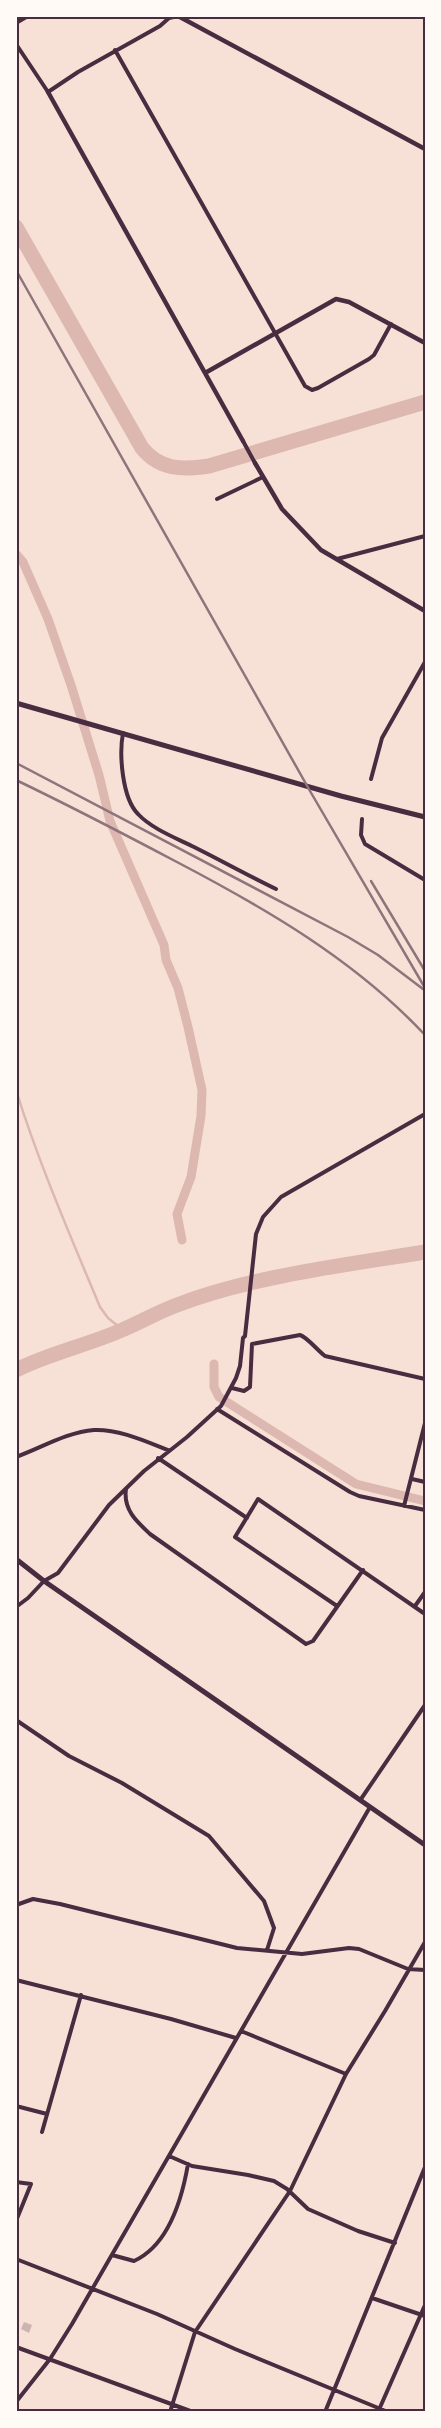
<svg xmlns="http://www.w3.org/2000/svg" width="441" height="2428" font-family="Ubuntu,sans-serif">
<rect width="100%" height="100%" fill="#f7e1d7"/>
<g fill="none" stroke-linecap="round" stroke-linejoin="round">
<!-- stream -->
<path stroke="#dcb8b0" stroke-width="2.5" d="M 16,1090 C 39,1164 70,1235 100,1307 L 108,1318 L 123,1330"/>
<!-- canal -->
<path stroke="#dcb8b0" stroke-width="9" d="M 16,554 L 23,562 L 48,619 L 71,685 L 99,775 L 110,821 L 164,945 L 166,960 L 178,988 L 188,1027 L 202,1090 L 201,1116 L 191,1177 L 177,1214 L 182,1240
M 214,1364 L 214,1387 L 219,1397 L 356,1484 L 425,1501"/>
<!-- river -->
<path stroke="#dcb8b0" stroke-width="15" d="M 16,227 L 142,448 C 160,470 182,470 209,466 L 425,402
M 16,1370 C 50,1353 88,1345 122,1330 C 141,1322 158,1312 177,1305 C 252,1276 346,1265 425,1252"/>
</g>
<!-- building -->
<path fill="#ccb4b1" d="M 24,2322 L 32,2325 L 29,2333 L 21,2329 Z"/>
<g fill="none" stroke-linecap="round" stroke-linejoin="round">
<!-- minor -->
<path stroke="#4a2c40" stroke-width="4" d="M 16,23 L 28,16
M 16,44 L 48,92 L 78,72 L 160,26 L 169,18 L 178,16
M 115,50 L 305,386 L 312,390 L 318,388 L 369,359 L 374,355 L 391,324
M 243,441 L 255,463
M 217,499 L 263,477
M 337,559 L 425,536
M 123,733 C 119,754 122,798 138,814 C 152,829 176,838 194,847 C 222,861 249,876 276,889
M 371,779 L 382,738 L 425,662
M 362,819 L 361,835 L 365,844 L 425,880
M 232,1388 L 244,1391 L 250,1387 L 252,1344 L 300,1335 C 307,1337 317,1350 325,1356 L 425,1379
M 217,1409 L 350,1492 L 359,1496 L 425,1510
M 16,1457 C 41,1448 67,1432 94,1430 C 119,1429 145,1441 168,1450
M 158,1458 L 247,1518
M 412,1479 L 425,1482
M 126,1489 C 123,1509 136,1521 150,1534 L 306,1644 L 313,1641 L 363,1570
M 404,1506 L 425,1423
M 337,1606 L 235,1537 L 258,1499 L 425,1614
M 415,1606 L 425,1592
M 16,1607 L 28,1598 L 44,1581 L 58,1573 L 109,1505 L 144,1471 L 187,1437 L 221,1406 L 236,1378 L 240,1366 L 243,1338 L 245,1336 L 256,1234 L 263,1217 L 281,1197 L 425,1114
M 16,1720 L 69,1756 L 122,1783 L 209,1836 L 264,1901 L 274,1928 L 267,1950
M 361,1799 L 425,1705
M 16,1905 L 33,1899 L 60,1904 L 237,1948 L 302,1954 L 349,1948 L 359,1949 L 408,1969 L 425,1970
M 16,1980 L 171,2019 L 236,2038
M 241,2031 L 346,2074
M 16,2106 L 47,2114
M 42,2132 L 81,1995
M 169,2156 L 192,2166 L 248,2175 L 274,2181 L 287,2189 L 308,2209 L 358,2231 L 395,2243
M 16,2182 L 31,2184 L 16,2221
M 112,2255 L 134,2261 C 169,2245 182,2199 188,2164
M 16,2259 L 157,2314 L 235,2349 L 388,2412
M 372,2298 L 425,2316
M 16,2347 L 193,2412
M 16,2402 L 50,2359 L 72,2324 L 370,1807
M 170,2412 L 195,2332 L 290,2191 L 346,2074 L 385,2011 L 425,1942
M 325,2412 L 425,2167
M 378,2412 L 425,2305"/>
<!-- tertiary -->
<path stroke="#4a2c40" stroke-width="4.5" d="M 178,16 L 425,149
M 48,92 L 243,441
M 205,373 L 336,299 L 349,302 L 425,343
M 255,463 L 282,509 L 321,550 L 425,611"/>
<!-- secondary -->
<path stroke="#4a2c40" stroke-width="5" d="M 16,703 L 341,796 L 425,817
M 16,1559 L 44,1581 L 425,1845"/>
<!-- rail -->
<path stroke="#8f747c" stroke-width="2.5" d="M 16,270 L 310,791 L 425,988
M 16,763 L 348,937 L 378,955 L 423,989
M 16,780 C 70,806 122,833 175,861 C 265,908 355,960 425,1035
M 371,881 L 425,971"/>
</g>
<!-- border -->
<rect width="441" height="2428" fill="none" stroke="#fffaf5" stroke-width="35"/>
<rect x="18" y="18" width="406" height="2392" fill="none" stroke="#4a2c40" stroke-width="2"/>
</svg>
